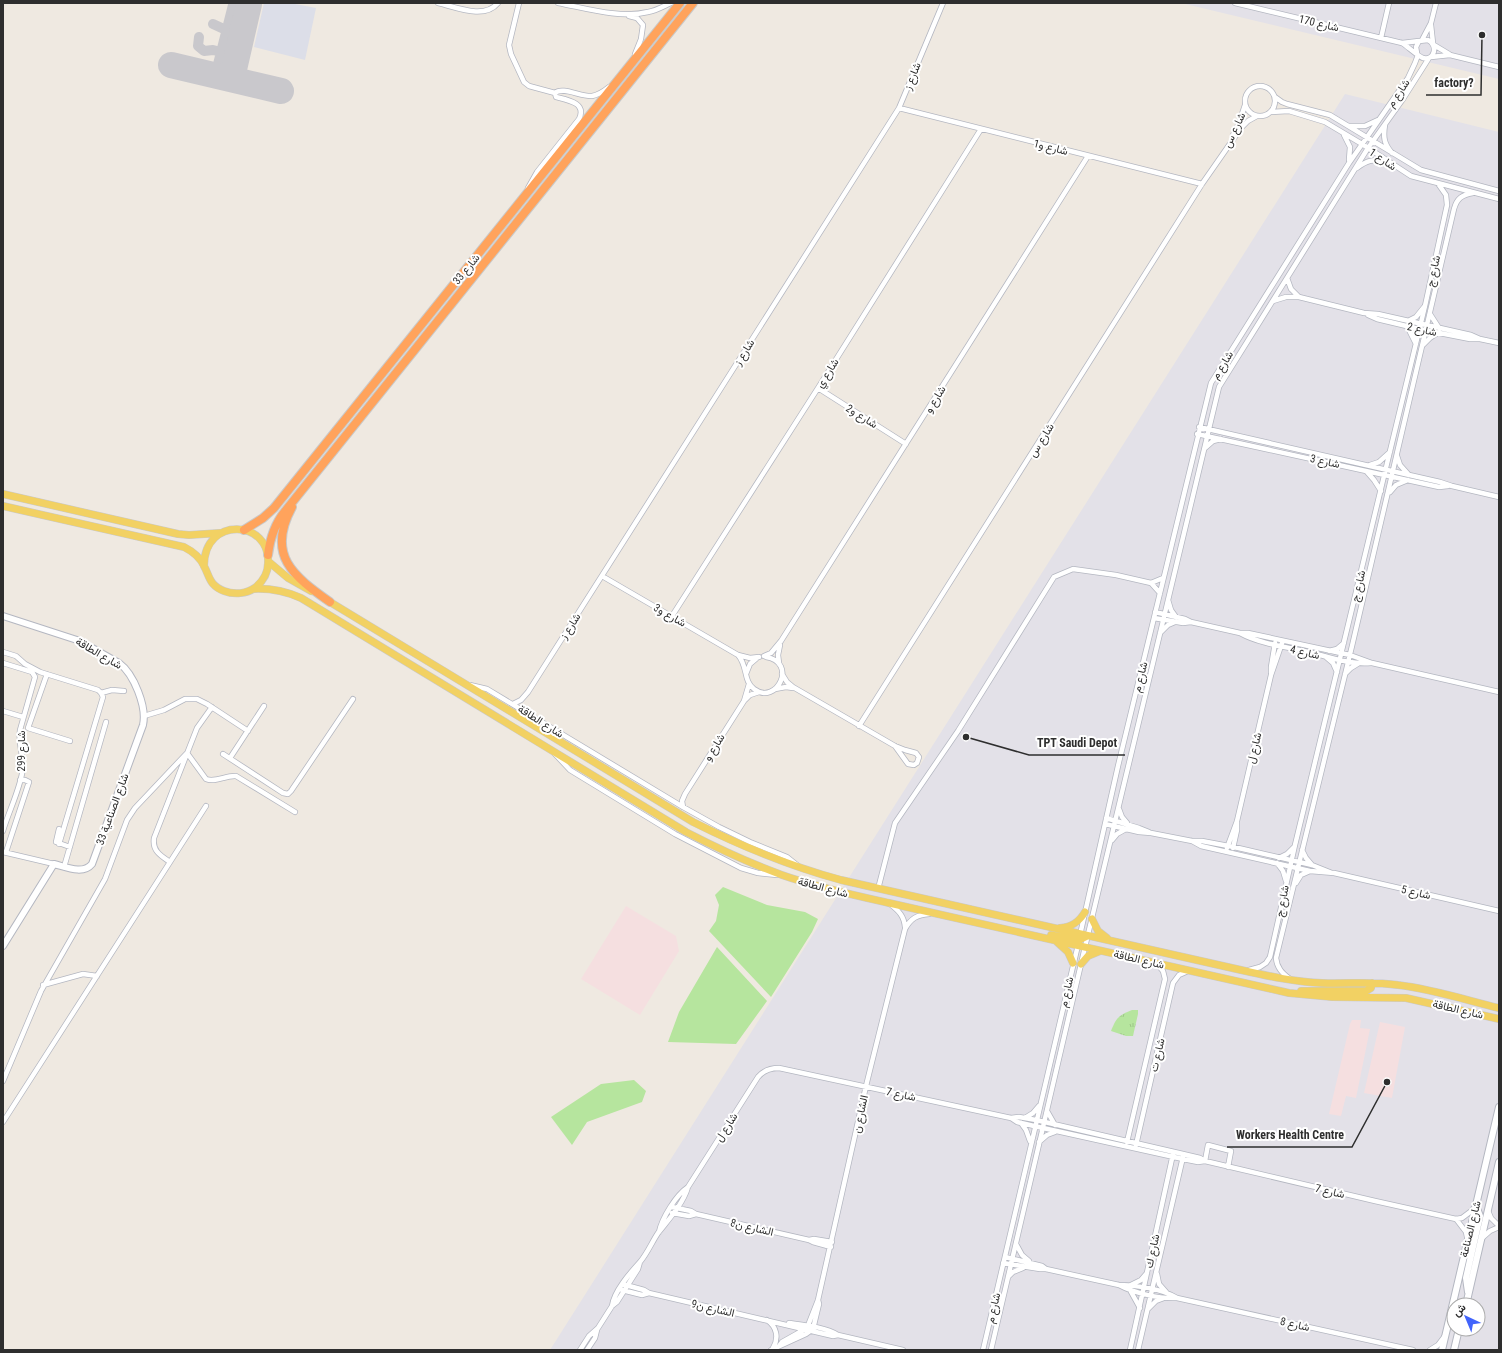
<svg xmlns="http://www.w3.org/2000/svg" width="1502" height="1353" font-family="'Roboto Condensed',Vazirmatn,sans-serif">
<defs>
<pattern id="park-tufts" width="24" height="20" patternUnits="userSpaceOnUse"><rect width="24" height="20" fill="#b6e59e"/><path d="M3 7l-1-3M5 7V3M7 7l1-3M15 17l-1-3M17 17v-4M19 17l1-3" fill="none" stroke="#9dc588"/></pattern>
</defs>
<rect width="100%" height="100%" fill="#efe9e1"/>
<!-- industrial -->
<path fill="#e3e1e8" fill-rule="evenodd" d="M 1181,3 L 1499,3 L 1499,79 Z
M 1345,94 L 1499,132 L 1499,1350 L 550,1350 ZM 1454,1305 L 1478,1305 L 1478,1329 L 1454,1329 Z"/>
<!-- medical -->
<path fill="#f5dfe0" d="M 626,906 L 676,936 L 679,951 L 640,1015 L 581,979 Z
M 1352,1020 L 1361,1020 L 1360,1028 L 1370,1029 L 1356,1098 L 1346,1096 L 1341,1116 L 1329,1114 L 1350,1024 Z
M 1380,1022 L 1405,1027 L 1392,1098 L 1364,1093 Z"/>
<!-- airport -->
<path fill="#dcdee8" d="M 264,3 L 290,3 L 316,8 L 305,60 L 254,47 Z"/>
<!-- grass -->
<path fill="#b6e59e" d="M 723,887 L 767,905 L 805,912 L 818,919 L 812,932 L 771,997 L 709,931 L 716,921 L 719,905 L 715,895 Z
M 717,947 L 767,1001 L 736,1044 L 668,1042 L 679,1012 Z
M 634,1080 L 646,1091 L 642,1102 L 587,1122 L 572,1145 L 551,1117 L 601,1084 Z"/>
<!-- park -->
<path fill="url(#park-tufts)" d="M 1132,1010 L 1138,1010 L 1138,1014 L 1133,1036 L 1126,1036 L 1111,1031 C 1116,1018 1119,1015 1132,1010 Z"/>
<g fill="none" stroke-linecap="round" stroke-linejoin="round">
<!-- taxiway -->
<path stroke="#c9c8cc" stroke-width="10" d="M 213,24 L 226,30
M 199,37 L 198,46 L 204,51 L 213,50 L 221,52
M 215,76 L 233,5"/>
<!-- runway -->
<path stroke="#c9c8cc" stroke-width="26" d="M 171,65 L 281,91
M 232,78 L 249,4"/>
<!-- street casing -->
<g stroke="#b4b7c1" stroke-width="6">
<path id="street" d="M 438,3 C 456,7 484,20 498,3
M 519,3 L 509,45 L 511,54 L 524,82 L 529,86 L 555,93 L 556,97 C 568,100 587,103 579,119 L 537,172 L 528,188
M 558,3 C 585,8 620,19 648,12 C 656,11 664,6 671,3
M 1235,3 L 1402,43 L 1419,41
M 629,16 L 637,18 L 643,25 L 641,39 L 635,54
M 1431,25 L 1433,43
M 1381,38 L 1389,3
M 1422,40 L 1431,23 L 1436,3
M 1402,43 C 1407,46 1419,57 1423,58 C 1435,61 1438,45 1428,40 L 1419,41 L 1416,47 L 1417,53
M 1434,45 L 1449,54
M 1431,57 L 1450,55 L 1499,67
M1245 101a15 15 0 1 1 30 0a15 15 0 1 1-30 0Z
M 555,93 C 562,86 581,97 592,96 C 598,95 604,91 609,87
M 1275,97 L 1282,102 L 1287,104 L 1330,115 L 1421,170 L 1499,191
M 899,108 L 1202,184
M 1271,112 L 1289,111 L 1325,122 L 1362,144 L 1411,176 L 1499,199
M 1385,125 C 1383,137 1384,144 1392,153
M 1349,126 L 1365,126 L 1378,120
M 1233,135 L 1239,123 L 1245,105
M 1344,135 L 1350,147 L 1349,160
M 1357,168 C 1366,161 1374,158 1385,162
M 1287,278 L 1291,289 L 1299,297
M 1273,301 L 1286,297 L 1299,297 L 1364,313 L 1378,314 L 1471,335 L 1480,339
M 1430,314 L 1439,328
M 1368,315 L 1377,319 L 1419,329 L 1470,339 L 1480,339 L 1499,343
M 1408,321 L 1416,317 L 1424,307
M 1407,326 L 1416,344
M 1423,345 L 1430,338 L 1439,332
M 818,388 L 906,444
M 1199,427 L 1440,482 L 1452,486 L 1499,497
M 1197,434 L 1439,487 L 1448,486
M 1205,448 L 1213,441 L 1221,439
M 1397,456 L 1400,465 L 1408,474
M 1370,465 L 1379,462 L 1390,452
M 1367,472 L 1374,480 L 1381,491
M 1390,492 L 1396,485 L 1408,480
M 602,576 L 738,655 L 750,658 L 759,657
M 1151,583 L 1160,593
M 1168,600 L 1171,610 L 1176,617
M 1155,612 L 1185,619 L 1191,622 L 1240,633 C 1260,644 1287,647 1309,652 C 1329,657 1350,665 1371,663
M 672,616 L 818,388 L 981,129
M 1154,618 L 1183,623 L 1191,622
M 1160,633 L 1168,625 L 1175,622
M 1240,633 L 1248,633 L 1350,655 L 1372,663 L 1499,692
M 1329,651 L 1337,649 L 1344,643
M 3,652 L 16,656 L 25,664 L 40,672 L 98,690 L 101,693 L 103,697 L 59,844
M 738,655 C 748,666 743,681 754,689 C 777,706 798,662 766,657
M 764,656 L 771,653 L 781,641 L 1088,156
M 1326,657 L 1333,663 L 1337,672
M 3,663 L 32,672 L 35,677 L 20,730 C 18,742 23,755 23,767 C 22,785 8,813 3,831
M 779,663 L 778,655 L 780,645
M 1271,673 L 1271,667 L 1275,643
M 47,674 L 28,728 L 70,741
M 746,674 L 750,664 L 757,658
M 782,674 L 787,682 L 793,687 L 895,746 L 905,750 L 916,753 L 919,757 L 917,763 L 914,765 L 908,764 L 895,746
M 1345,674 L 1351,668 L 1359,663
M 470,685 L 487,689 L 683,807 L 719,827 L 750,842 L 787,857 L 797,865
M 775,689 L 786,687 L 793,688
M 101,693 L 112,690 L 124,691
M 745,700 L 750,695 L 759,692
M 513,704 L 521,700 L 528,692 L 899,108 L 943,3
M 3,711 L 23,717
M 144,716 L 164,710 L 185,699 L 197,699 L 207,704 L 248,731
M 859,726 L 1202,184 L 1241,128 L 1248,121 L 1257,116
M 223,754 L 283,793 L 288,794 L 291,791 L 353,699
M 555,754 L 570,770 L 675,834 L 741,868 L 758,873 L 777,875
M 230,758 L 264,706
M 683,807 L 682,801 L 685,794 L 744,701 L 749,684
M 1119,809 L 1122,817 L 1127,823
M 1106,818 L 1139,828 L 1149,832
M 1105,824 L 1139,832 L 1151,833 L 1192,841 L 1202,841 L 1234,847 L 1312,865 L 1332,873
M 59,829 L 56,842 L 70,847
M 1112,840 L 1117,834 L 1126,829
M 1192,841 L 1201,846 L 1310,871 L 1334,873 L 1499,911
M 1227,848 L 1237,821 L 1271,675 L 1282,643
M 1233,848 L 1237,830 L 1237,822
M 1302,850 L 1306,858 L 1312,865
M 3,852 L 54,864
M 6,852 L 29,782 L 25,780 L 20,780
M 1279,858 L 1287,854 L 1294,847
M 170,862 C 161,856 152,851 154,838 L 197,728 L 212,707
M 1277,863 L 1283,871 L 1286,881
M 64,867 L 106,722
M 1296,883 L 1301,875 L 1310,871
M 878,889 L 895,823 L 958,731 L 1054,577 L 1073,569 L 1116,575 L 1151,583 L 1163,578
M 890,904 C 899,911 904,916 905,927
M 1080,935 L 1118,766 L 1211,383 L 1349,163 L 1408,78 L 1415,63 L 1418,55
M 1249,970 L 1260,967 L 1266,963 L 1270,957 L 1295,845 L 1425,306 L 1447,205 L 1446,195 L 1439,185
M 1290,979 C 1282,973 1277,968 1276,958 L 1352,646 L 1454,209 C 1457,198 1462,195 1473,193
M 43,985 L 83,974 L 97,976
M 3,1081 L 41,991 L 105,879 L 127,820 L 135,808 L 187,753 L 206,779 C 215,783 226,775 236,776 L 295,812
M 1047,1111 L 1055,1125
M 1011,1118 L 1017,1122 L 1034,1126 L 1183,1159 L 1198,1162 L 1205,1161 L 1375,1201 L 1456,1219 L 1462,1218 L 1474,1209
M 1025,1118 L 1033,1113 L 1039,1106
M 3,1122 L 206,806
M 1021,1123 L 1026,1130 L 1030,1141
M 1039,1142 L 1047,1135 L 1055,1132
M 1127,1142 L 1165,979 L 1163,971 L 1158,965
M 1136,1145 L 1173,983 L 1179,975 L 1188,971
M 1205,1161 L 1208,1145 L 1231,1151 L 1228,1167
M 672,1207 L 691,1211 L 696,1214 L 809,1240 L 813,1242 L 831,1247
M 1488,1211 L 1491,1218 L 1499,1226
M 672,1213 L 689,1216 L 696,1214
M 1456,1219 L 1466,1232 L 1467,1237
M 659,1232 C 662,1218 676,1195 688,1187
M 1482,1238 L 1490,1231 L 1499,1227
M 809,1240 L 814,1239 L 832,1242
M 1016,1244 L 1022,1255 L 1029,1261
M 1005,1257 L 1042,1266 L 1046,1269
M 1003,1263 L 1040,1269 L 1046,1269 L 1119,1285 C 1136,1285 1163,1289 1177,1298
M 1157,1274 L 1159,1284 L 1166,1292
M 1008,1277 L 1013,1272 L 1023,1268
M 622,1284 L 644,1290 L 649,1293 L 833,1336 L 838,1335
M 1119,1285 C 1134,1293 1160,1299 1177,1298 L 1413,1350
M 1131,1285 L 1141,1280 L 1147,1273
M 622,1290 L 642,1295 L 649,1293
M 1130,1290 L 1140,1308
M 612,1306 C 614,1291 630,1273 640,1262 C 647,1254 652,1242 658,1233 C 669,1219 683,1204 688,1187 L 758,1077 C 763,1071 770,1068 779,1068 L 1011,1118 L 1019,1117 L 1036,1120 L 1183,1154 L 1200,1158 L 1205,1161
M 1148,1309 L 1156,1301 L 1164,1298
M 767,1320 C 777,1327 779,1338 773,1348
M 789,1323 C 804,1325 826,1327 838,1335 L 903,1350
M 779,1346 L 782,1342 L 807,1328 L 818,1300 L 866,1086 L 905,929 C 911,918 917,915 929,914
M 580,1350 L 589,1336 L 598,1328 L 612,1306 L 617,1302 L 638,1269 L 640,1262
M 587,1350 L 595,1338 L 597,1330
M 771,1350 L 806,1334 L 813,1329 L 819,1304 L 818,1300
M 983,1350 L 1078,945
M 991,1350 L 1085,947 L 1219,387 L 1368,148 L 1403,99 L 1429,58
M 1130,1350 L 1173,1154
M 1138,1350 L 1183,1157
M 1430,1350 L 1438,1345 L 1444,1337"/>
</g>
<!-- secondary casing -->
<g stroke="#b4b7c1" stroke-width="8">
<path id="secondary" d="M 3,616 L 80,641 L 119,663 C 134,674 147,707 143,725 L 92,864 C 83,875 66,867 54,864 L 3,946
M 1468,1292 L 1466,1278 L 1480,1216 L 1478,1211 L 1474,1209
M 1466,1305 L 1499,1162
M 1442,1350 L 1499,1107
M 1454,1350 L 1459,1329"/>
</g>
<!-- primary casing -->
<g stroke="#c9c9c9" stroke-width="8">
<path id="primary" d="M 3,494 L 178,534 L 189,535 L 220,533
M 3,506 L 184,547 C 192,551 200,557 204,566 C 210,577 209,585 224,591 C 234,595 247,594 256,587 C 263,581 268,573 268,563 C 271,520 204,515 204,566
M 269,562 L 288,578 L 311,591
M 253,589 C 271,588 285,591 301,598 L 686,832 C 717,848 749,863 782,875 C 816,887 853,895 889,903 L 1289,993 L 1332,997 L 1406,998 L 1499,1019
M 325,599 L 693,822 C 741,846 789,866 841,880 L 1241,970 C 1268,976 1295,982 1322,983 C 1348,984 1373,981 1398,985 C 1432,989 1466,1000 1499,1008
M 1092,919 L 1098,931 L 1107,938
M 1060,928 C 1072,927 1079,922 1085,912
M 1051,935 L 1079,940 L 1087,936
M 1057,942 L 1068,952 L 1073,963
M 1081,964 L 1088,956 L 1100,951
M 1301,991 L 1366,991 L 1371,988 L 1372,983"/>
</g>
<!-- highway casing -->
<g stroke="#c9c9c9" stroke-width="10">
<path id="highway" d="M 292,507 C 266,555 293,576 330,602
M 244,530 L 263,518 L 274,508 L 680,3
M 268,555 C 270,538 275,523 286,510 L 693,3"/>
</g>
<!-- street -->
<use href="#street" stroke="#fff" stroke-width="4.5"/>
<!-- secondary -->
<use href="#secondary" stroke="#fff" stroke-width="6"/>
<!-- primary -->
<use href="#primary" stroke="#f2d163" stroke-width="7"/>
<!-- highway -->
<use href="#highway" stroke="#ffa35c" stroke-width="8"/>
</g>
<g text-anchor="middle" stroke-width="4" stroke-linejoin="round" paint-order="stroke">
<!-- street labels -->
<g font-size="11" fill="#2e2e2e" stroke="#fff">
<text transform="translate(1319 23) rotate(13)" y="4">شارع 170</text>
<text transform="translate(912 76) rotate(-68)" y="4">شارع ز</text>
<text transform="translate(1398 93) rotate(-56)" y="4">شارع م</text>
<text transform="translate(1234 130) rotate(-65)" y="4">شارع س</text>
<text transform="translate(1051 147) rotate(14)" y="4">شارع و1</text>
<text transform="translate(1383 159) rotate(34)" y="4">شارع 1</text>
<text transform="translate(466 269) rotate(-51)" y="4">شارع 33</text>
<text transform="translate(1433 271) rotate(-78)" y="4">شارع ج</text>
<text transform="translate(1422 329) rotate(12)" y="4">شارع 2</text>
<text transform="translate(744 352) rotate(-58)" y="4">شارع ز</text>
<text transform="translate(1222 365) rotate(-58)" y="4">شارع م</text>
<text transform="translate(827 373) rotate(-58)" y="4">شارع ي</text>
<text transform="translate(935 399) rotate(-58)" y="4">شارع و</text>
<text transform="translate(862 416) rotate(32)" y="4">شارع و2</text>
<text transform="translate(1041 440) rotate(-58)" y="4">شارع س</text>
<text transform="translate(1325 461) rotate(12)" y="4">شارع 3</text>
<text transform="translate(1358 586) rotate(-77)" y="4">شارع ج</text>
<text transform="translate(670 615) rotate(30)" y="4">شارع و3</text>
<text transform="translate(570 626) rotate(-57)" y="4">شارع ز</text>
<text transform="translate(1305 652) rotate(13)" y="4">شارع 4</text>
<text transform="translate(99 653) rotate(30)" y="4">شارع الطاقة</text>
<text transform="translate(1140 677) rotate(-76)" y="4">شارع م</text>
<text transform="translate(541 721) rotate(32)" y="4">شارع الطاقة</text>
<text transform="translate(714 747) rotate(-58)" y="4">شارع و</text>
<text transform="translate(1254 748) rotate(-76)" y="4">شارع ل</text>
<text transform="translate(21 751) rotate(-90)" y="4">شارع 299</text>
<text transform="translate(112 809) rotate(-70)" y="4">شارع الصناعية 33</text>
<text transform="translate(823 887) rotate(15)" y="4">شارع الطاقة</text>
<text transform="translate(1416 892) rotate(13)" y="4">شارع 5</text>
<text transform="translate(1282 901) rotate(-79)" y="4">شارع ج</text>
<text transform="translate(1139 959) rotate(13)" y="4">شارع الطاقة</text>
<text transform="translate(1066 992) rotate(-77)" y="4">شارع م</text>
<text transform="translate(1458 1009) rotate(13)" y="4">شارع الطاقة</text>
<text transform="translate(1157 1055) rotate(-77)" y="4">شارع ت</text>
<text transform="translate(901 1094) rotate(12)" y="4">شارع 7</text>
<text transform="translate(860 1114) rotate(-78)" y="4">الشارع ن</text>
<text transform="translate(726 1127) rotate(-57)" y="4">شارع ل</text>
<text transform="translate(1330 1191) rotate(13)" y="4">شارع 7</text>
<text transform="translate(752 1227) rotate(13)" y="4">الشارع ن8</text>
<text transform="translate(1470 1229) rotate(-76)" y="4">شارع الصناعة</text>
<text transform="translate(1152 1251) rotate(-78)" y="4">شارع ك</text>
<text transform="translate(713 1308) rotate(13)" y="4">الشارع ن9</text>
<text transform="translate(993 1308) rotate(-77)" y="4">شارع م</text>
<text transform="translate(1295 1324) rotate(13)" y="4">شارع 8</text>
</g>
</g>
<!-- callouts -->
<path fill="none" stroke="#2e2e2e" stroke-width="1.5" d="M1482 35L1481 95H1426M966 737L1029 755H1125M1387 1082L1352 1147H1227"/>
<g fill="#2e2e2e" stroke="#fff" stroke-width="1.5">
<circle cx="1482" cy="35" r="4"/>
<circle cx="966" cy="737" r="4"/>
<circle cx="1387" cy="1082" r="4"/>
</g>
<g font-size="12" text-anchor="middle" font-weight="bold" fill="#2e2e2e" stroke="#fff" stroke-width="4" stroke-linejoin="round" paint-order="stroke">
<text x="1454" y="87">factory?</text>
<text x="1077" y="747">TPT Saudi Depot</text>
<text x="1290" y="1139">Workers Health Centre</text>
</g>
<!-- border -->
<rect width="1502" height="1353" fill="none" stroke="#2e2e2e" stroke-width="8"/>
<!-- north arrow -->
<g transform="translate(1466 1317) rotate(316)"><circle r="19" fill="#ffffff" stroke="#ababab"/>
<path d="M0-3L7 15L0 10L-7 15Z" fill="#4264fb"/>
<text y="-6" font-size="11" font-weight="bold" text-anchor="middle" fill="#2e2e2e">ش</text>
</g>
</svg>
